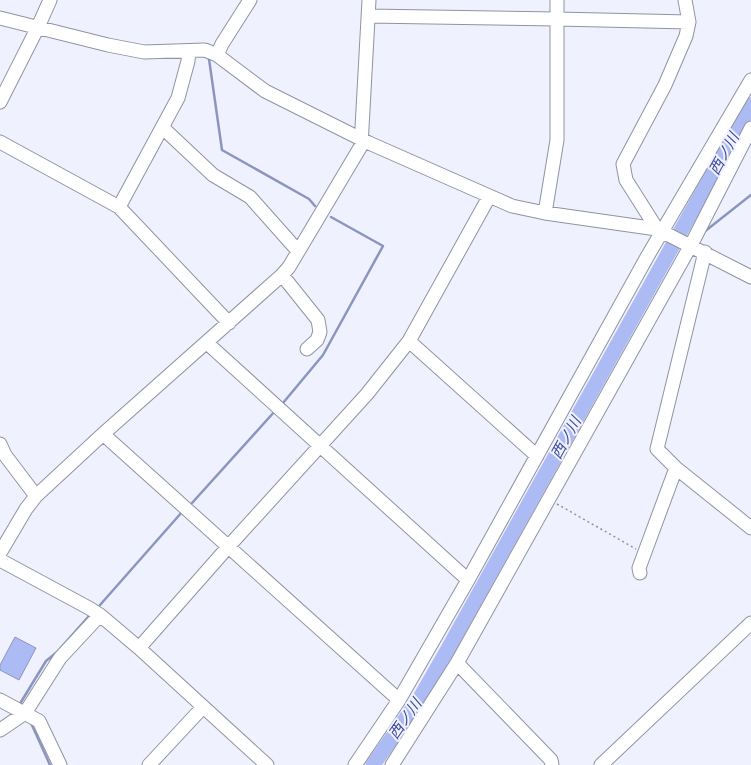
<svg xmlns="http://www.w3.org/2000/svg" width="751" height="765" font-family="Lato,'Noto Sans JP',sans-serif">
<rect width="100%" height="100%" fill="#eff2fe"/>
<!-- water -->
<path fill="#adbbf4" stroke="#8b95bf" d="M 15,637 L 36,648 L 19,680 L 0,670 L 0,665 Z"/>
<g fill="none" stroke-linecap="round" stroke-linejoin="round">
<!-- stream -->
<path stroke="#8b95bf" stroke-width="2.5" d="M 209,59 L 222,150 L 309,199 L 315,206
M 704,232 L 751,195
M 283,403 L 323,355 L 383,246 L 331,217
M 192,503 L 275,411
M 100,605 L 182,512
M 21,702 L 46,661 L 57,652 L 89,616
M 31,723 L 50,765"/>
<!-- river -->
<path stroke="#adbbf4" stroke-width="15" d="M 373,765 L 420,698 L 448,649 L 751,105"/>
<!-- minor casing -->
<g stroke="#9093a0" stroke-width="15">
<path id="minor" d="M 368,16 L 557,19 L 689,22
M 0,18 L 108,45 L 144,52 L 205,50 L 217,55 L 265,91 L 369,143 L 512,206 L 545,213 L 657,229 L 751,277
M 217,55 L 222,44 L 250,0
M 0,102 L 38,27 L 50,0
M 163,128 L 213,175 L 250,197 L 298,251
M 0,142 L 119,207 L 229,323
M 119,207 L 178,98 L 188,61 L 189,51
M 545,213 L 557,140 L 557,0
M 657,229 L 626,180 L 623,164 L 665,85 L 686,36 L 689,22 L 685,0
M 705,252 L 657,449 L 676,468 L 751,528
M 282,275 L 318,320 L 320,332 L 317,340 L 307,349
M 409,341 L 537,456
M 207,343 L 468,580
M 103,434 L 399,700
M 0,444 L 5,455 L 36,496
M 0,553 L 26,509 L 36,496 L 103,434 L 282,275 L 289,267 L 361,146 L 369,0
M 0,560 L 89,608 L 100,615 L 139,648 L 267,765
M 640,573 L 639,568 L 676,468
M 139,648 L 228,547 L 367,394 L 409,341 L 489,197
M 457,663 L 551,760 L 552,765
M 0,700 L 39,721 L 60,765
M 0,730 L 25,713 L 60,658 L 100,615
M 149,765 L 203,707
M 355,765 L 399,700 L 468,580 L 647,257 L 751,80
M 392,765 L 457,663 L 691,245 L 751,128
M 601,765 L 751,623"/>
</g>
<!-- path -->
<path stroke="#8e9098" stroke-width="1.5" stroke-dasharray="2 3" stroke-linecap="butt" d="M 557,504 L 636,549"/>
<!-- minor -->
<use href="#minor" stroke="#fff" stroke-width="13"/>
</g>
<g text-anchor="middle" stroke-width="4" stroke-linejoin="round" paint-order="stroke">
<!-- water labels -->
<g font-size="15" font-style="italic" fill="#3e499b" stroke="#eff2fe">
<text transform="translate(724 154) rotate(-61)" y="5">西ノ川</text>
<text transform="translate(566 438) rotate(-61)" y="5">西ノ川</text>
<text transform="translate(405 719) rotate(-55)" y="5">西ノ川</text>
</g>
</g>
</svg>
